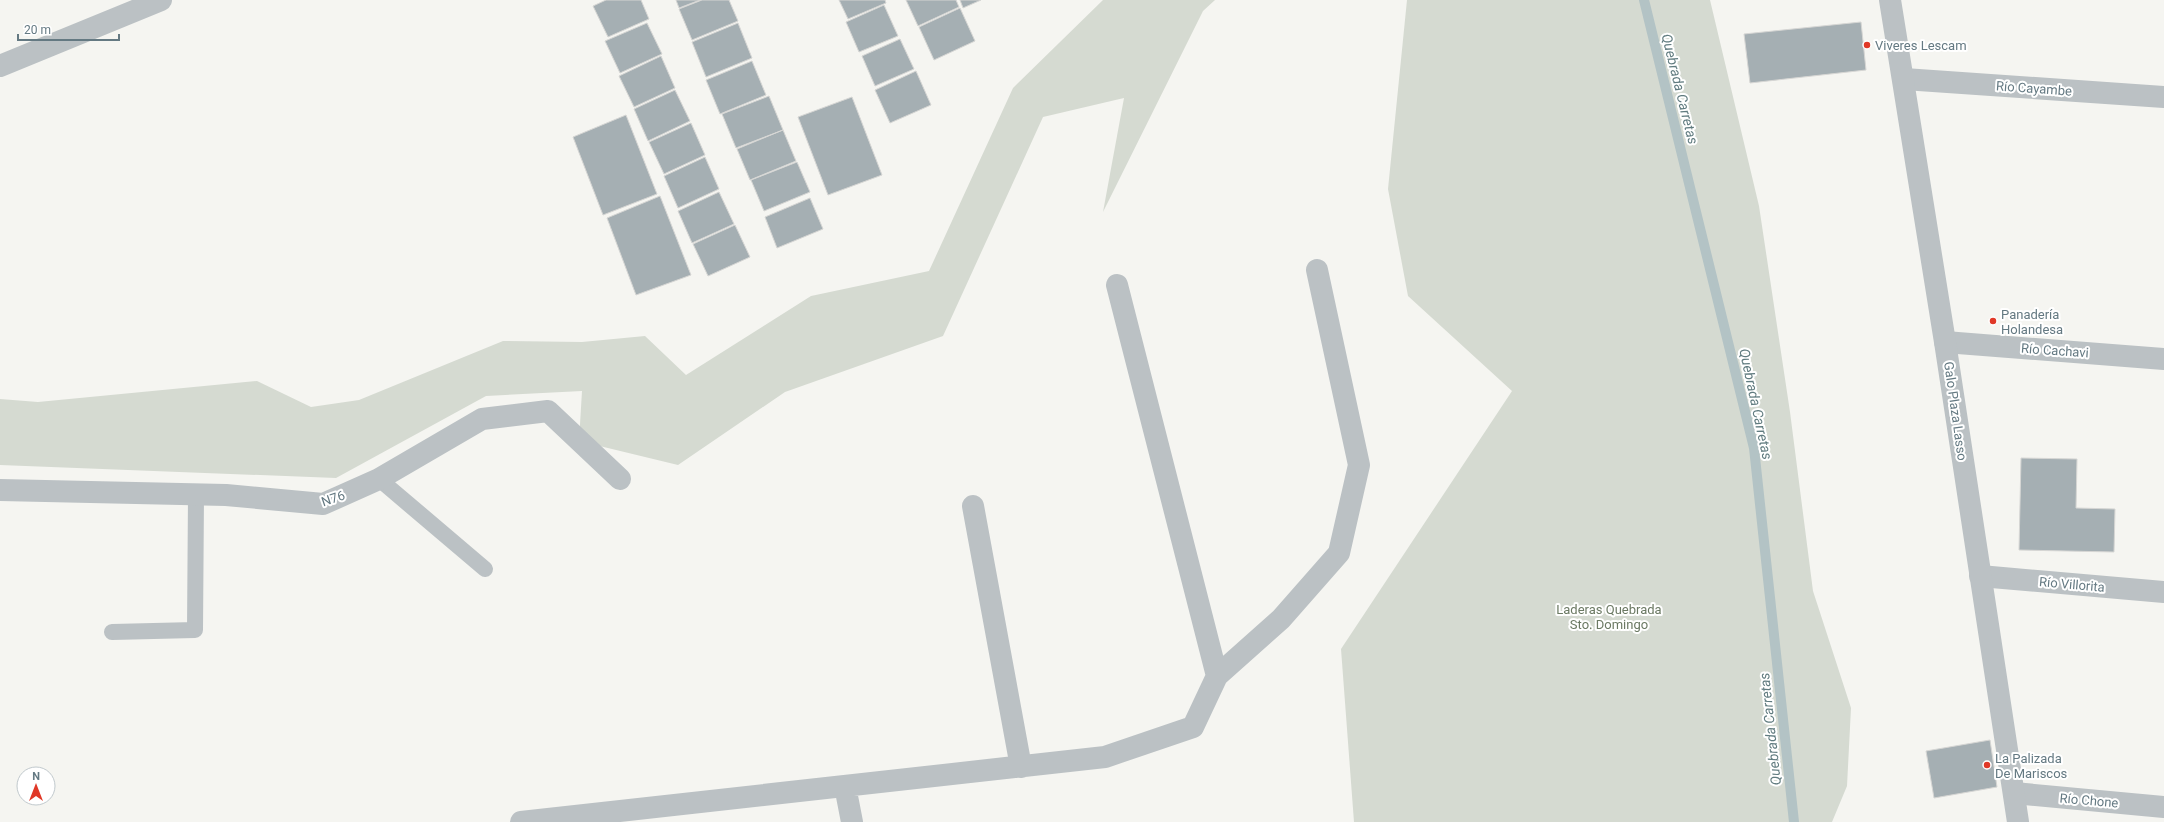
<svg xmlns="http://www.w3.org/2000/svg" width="2164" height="822" font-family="Roboto,sans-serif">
<rect width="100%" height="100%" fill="#f5f5f1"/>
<!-- green -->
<path fill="#d5dad1" d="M 1103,0 L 1215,0 L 1203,11 L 1103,212 L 1124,98 L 1043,117 L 943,336 L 785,392 L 678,465 L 579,441 L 582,391 L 486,396 L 336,478 L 0,465 L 0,399 L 38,402 L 257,381 L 311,407 L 359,400 L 503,341 L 582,342 L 645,336 L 686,375 L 811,296 L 929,271 L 1013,88 Z
M 1407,0 L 1710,0 L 1759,206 L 1790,412 L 1813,591 L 1851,708 L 1847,786 L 1832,822 L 1354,822 L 1341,649 L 1512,391 L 1408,296 L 1388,189 Z"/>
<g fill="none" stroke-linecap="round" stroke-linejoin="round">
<!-- stream -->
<path stroke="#b3c3c5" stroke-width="10" d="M 1644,0 L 1754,448 L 1794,822"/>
</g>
<!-- building -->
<path fill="#a5afb3" stroke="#d6d6d4" d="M 606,0 L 641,0 L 649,19 L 608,37 L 593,6 Z
M 676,0 L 700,0 L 679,8 Z
M 702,0 L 729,0 L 738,21 L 692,40 L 679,9 Z
M 839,0 L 885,0 L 886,3 L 848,19 Z
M 906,0 L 956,0 L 959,7 L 918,26 Z
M 960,0 L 981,0 L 963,8 Z
M 884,5 L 898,36 L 859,52 L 846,22 Z
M 960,8 L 975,41 L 934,60 L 919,27 Z
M 1861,22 L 1866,70 L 1750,83 L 1744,34 Z
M 647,23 L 662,54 L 620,73 L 605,41 Z
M 738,23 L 752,58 L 706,77 L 692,42 Z
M 900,39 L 914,69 L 875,86 L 862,56 Z
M 661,56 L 675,88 L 634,107 L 619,76 Z
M 752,61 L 766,95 L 720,114 L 706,80 Z
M 916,71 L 931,105 L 890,123 L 875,90 Z
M 675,90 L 690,121 L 648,141 L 634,109 Z
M 769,96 L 783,130 L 736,148 L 722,114 Z
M 852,97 L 882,175 L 828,195 L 798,117 Z
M 626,115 L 657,194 L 603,215 L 573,137 Z
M 691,123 L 705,155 L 664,174 L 649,142 Z
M 783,130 L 796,161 L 750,180 L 737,149 Z
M 705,157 L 719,189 L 678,208 L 664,176 Z
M 797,162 L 810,192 L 764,211 L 751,180 Z
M 719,192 L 734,224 L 692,243 L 678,211 Z
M 660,196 L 691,275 L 636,295 L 607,218 Z
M 810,198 L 823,229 L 777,248 L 765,217 Z
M 735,225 L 750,257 L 708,276 L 693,244 Z
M 2021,458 L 2077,459 L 2076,508 L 2115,509 L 2114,552 L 2019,550 Z
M 1990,740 L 1997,787 L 1934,798 L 1926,751 Z"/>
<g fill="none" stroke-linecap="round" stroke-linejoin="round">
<!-- service -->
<path stroke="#bbc1c4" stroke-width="16" d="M 379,479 L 485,569
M 112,632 L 195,630 L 196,495"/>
<!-- minor -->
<path stroke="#bbc1c4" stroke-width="22" d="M 0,66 L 161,0
M 1904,79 L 2164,97
M 1117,285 L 1217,676
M 1945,342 L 2164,359
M 0,490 L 226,495 L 323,504 L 379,479 L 482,419 L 548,411 L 620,479
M 973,506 L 1021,767
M 1980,576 L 2164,592
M 845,786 L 852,822
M 2014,793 L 2164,807
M 521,822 L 1105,757 L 1193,727 L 1217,676 L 1281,619 L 1339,553 L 1359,465 L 1317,270"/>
<!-- tertiary -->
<path stroke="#bbc1c4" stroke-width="22" d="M 1890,0 L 1945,342 L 2018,822"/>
</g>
<!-- markers -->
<g fill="#e03827" stroke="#fff" stroke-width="1.5">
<circle cx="1867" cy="45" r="4"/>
<circle cx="1993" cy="321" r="4"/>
<circle cx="1987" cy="765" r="4"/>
</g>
<g text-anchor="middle" stroke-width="4" stroke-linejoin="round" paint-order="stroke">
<!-- poi labels -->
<g font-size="13" fill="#647982" stroke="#fff" text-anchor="start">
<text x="1875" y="50">Viveres Lescam</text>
<text x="2001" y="319">Panadería<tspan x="2001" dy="15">Holandesa</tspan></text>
<text x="1995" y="763">La Palizada<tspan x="1995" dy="15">De Mariscos</tspan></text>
</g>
<!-- street labels -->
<g font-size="13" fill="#647982" stroke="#fff">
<text transform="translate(2034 88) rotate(4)" y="5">Río Cayambe</text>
<text transform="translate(2055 350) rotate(4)" y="5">Río Cachavi</text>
<text transform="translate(1956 411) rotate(82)" y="5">Galo Plaza Lasso</text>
<text transform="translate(333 498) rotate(-19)" y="5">N76</text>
<text transform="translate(2072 584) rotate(5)" y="5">Río Villorita</text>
<text transform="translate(2089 800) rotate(5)" y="5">Río Chone</text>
</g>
<!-- park labels -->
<g font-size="13" fill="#6b7963" stroke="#fff">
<text x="1609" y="614">Laderas Quebrada<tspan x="1609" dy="15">Sto. Domingo</tspan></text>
</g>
<!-- water labels -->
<g font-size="14" font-style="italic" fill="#607b7f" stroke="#fff">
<text transform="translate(1680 89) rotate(76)" y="5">Quebrada Carretas</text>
<text transform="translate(1756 404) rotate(78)" y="5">Quebrada Carretas</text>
<text transform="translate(1770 729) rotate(-96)" y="5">Quebrada Carretas</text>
</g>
</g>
<!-- north arrow -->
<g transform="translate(36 786)"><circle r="19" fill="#ffffff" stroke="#c1c9cd"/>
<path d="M0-3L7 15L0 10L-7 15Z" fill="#e03827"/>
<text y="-6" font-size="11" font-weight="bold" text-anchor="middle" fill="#647982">N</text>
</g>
<!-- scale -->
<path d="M18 34v6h101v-6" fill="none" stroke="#647982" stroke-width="2"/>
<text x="24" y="34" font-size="12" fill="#647982" stroke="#ffffff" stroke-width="3" paint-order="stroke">20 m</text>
</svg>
